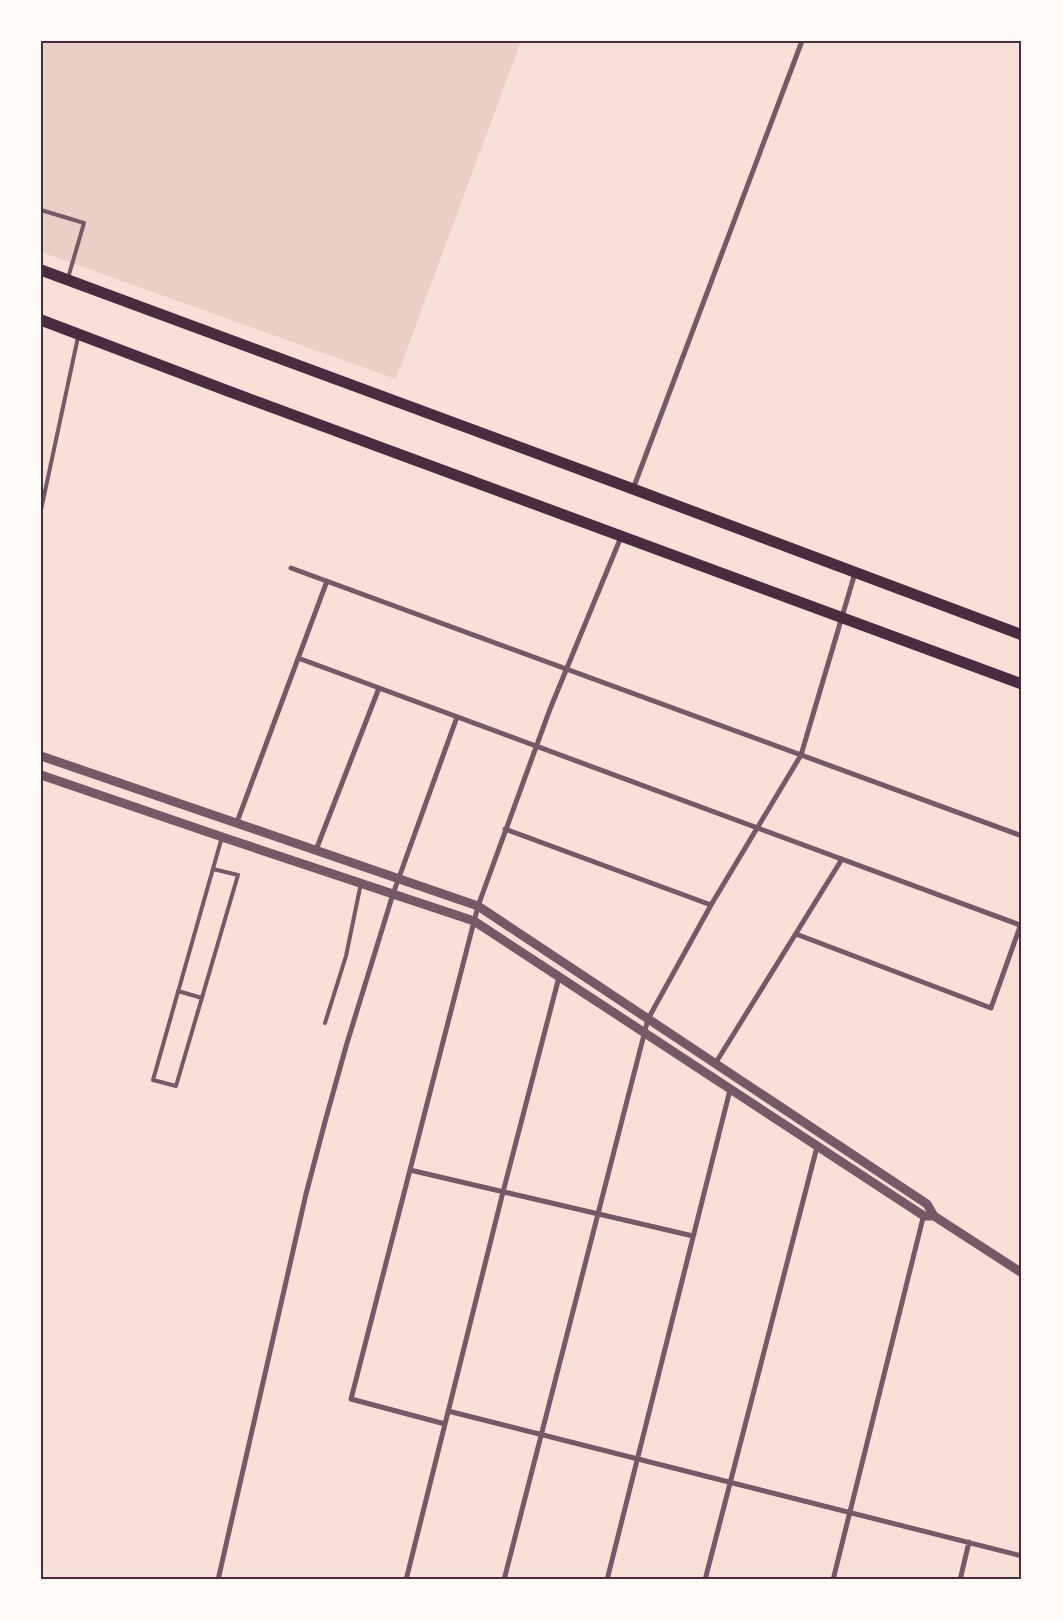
<svg xmlns="http://www.w3.org/2000/svg" width="1063" height="1621" font-family="Ubuntu,sans-serif">
<rect width="100%" height="100%" fill="#f7e1d7"/>
<!-- green -->
<path fill="#ebcfc5" d="M 41,41 L 521,41 L 396,379 L 41,252 Z"/>
<g fill="none" stroke-linecap="round" stroke-linejoin="round">
<!-- service -->
<path stroke="#755966" stroke-width="4" d="M 41,210 L 84,223 L 68,278
M 41,510 L 78,337
M 213,869 L 238,875 L 176,1086 L 153,1080 L 222,837
M 178,991 L 202,998
M 325,1023 L 346,956 L 361,883"/>
<!-- minor -->
<path stroke="#755966" stroke-width="5" d="M 633,489 L 802,41
M 291,568 L 1022,836
M 298,658 L 1020,925
M 237,822 L 327,581
M 505,829 L 711,905
M 316,850 L 379,688
M 796,934 L 991,1008 L 1022,921
M 715,1064 L 842,859
M 410,1170 L 693,1236
M 448,1411 L 1022,1556
M 445,1424 L 351,1399 L 478,906 L 550,709 L 621,537
M 218,1580 L 306,1194 L 326,1118 L 347,1043 L 393,894 L 457,717
M 406,1580 L 503,1192 L 559,977
M 504,1580 L 648,1019 L 711,905 L 801,755 L 855,573
M 607,1580 L 730,1090
M 705,1580 L 817,1147
M 833,1580 L 924,1214
M 960,1580 L 969,1542"/>
<!-- tertiary -->
<path stroke="#755966" stroke-width="9" d="M 41,756 L 478,906 L 927,1204 L 934,1216 L 1022,1273
M 41,775 L 231,840 L 474,921 L 924,1216 L 934,1216"/>
<!-- primary -->
<path stroke="#4a2c40" stroke-width="11" d="M 41,270 L 633,489 L 1022,635
M 41,320 L 228,391 L 1022,684"/>
</g>
<!-- border -->
<rect width="1063" height="1621" fill="none" stroke="#fffaf5" stroke-width="85"/>
<rect x="42" y="42" width="978" height="1536" fill="none" stroke="#4a2c40" stroke-width="2"/>
</svg>
